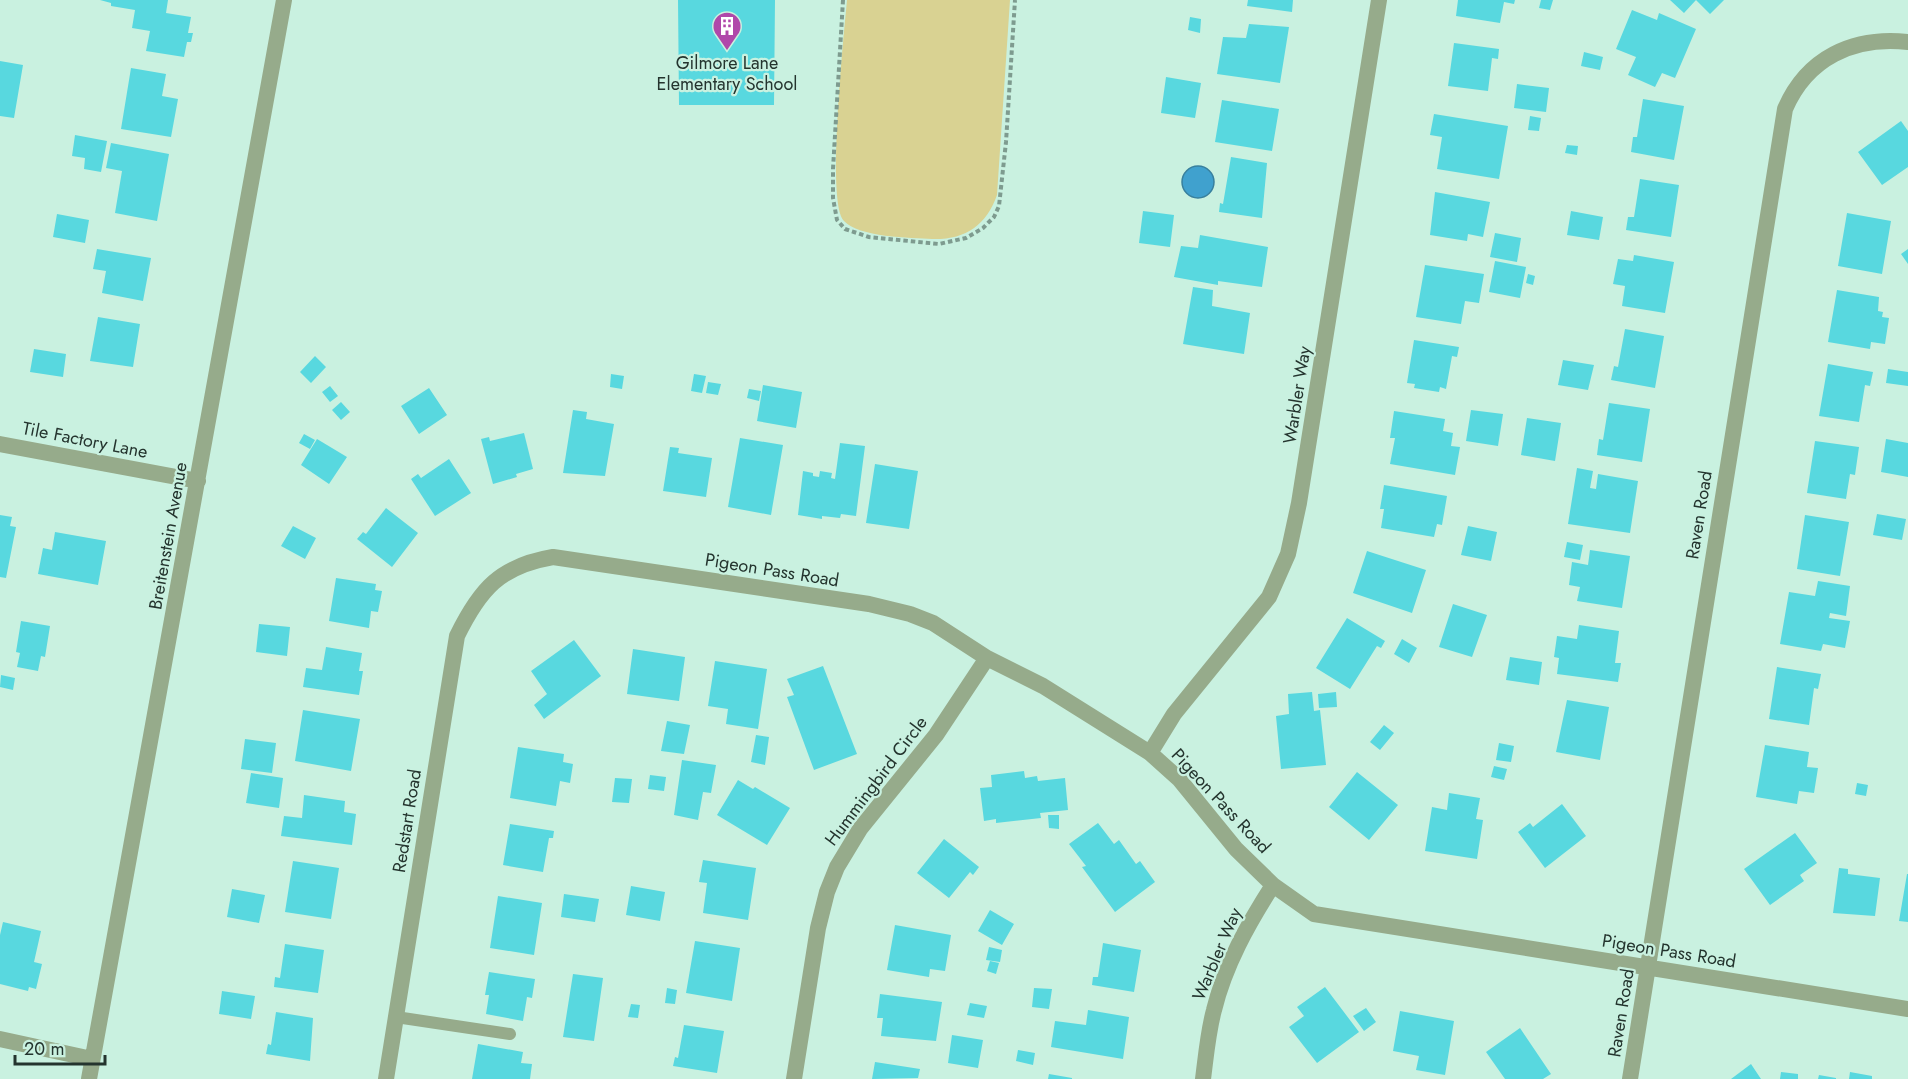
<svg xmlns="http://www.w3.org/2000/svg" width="1908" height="1079" font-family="Jost,sans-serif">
<rect width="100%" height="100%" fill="#c9f1e0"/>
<!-- green -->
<path fill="#d9d292" d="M 847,0 L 1010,0 L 997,195 C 986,226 965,240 932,239 C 911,238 858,237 844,221 C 826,202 844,34 847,0 Z"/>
<!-- water -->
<path fill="#40a1ce" stroke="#38809e" stroke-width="1.5" d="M1182 182a16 16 0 1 1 32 0a16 16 0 1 1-32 0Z"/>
<!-- building -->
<path fill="#58d8df" d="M 100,0 L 168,0 L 166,13 L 191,17 L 188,33 L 193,33 L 191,42 L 187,42 L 184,57 L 146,51 L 150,31 L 132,28 L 135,10 L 111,6 L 111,3 Z
M 678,0 L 775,0 L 774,105 L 679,105 Z
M 1248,0 L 1293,0 L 1292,12 L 1247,6 Z
M 1458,0 L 1515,0 L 1514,4 L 1504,2 L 1500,23 L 1456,16 Z
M 1541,0 L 1553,0 L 1550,10 L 1539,8 Z
M 1670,0 L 1696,0 L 1684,13 Z
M 1696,0 L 1724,0 L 1710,14 Z
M 1632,10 L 1657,20 L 1659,13 L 1696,29 L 1675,78 L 1662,73 L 1655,87 L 1628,75 L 1636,57 L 1616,49 Z
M 1190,17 L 1201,19 L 1200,33 L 1188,30 Z
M 1249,24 L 1289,27 L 1280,83 L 1217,74 L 1223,37 L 1246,38 Z
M 1454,43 L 1499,49 L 1498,59 L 1492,58 L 1488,91 L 1448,86 Z
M 1584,52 L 1603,57 L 1600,70 L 1581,66 Z
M 0,61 L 23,65 L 14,118 L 0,116 Z
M 131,68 L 166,74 L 162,96 L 178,99 L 171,137 L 121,129 Z
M 1166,77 L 1201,83 L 1195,118 L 1161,113 Z
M 1517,84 L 1549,88 L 1546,112 L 1514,108 Z
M 1643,99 L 1684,106 L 1674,160 L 1631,152 L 1633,137 L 1637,137 Z
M 1222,100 L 1279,109 L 1272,151 L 1215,142 Z
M 1434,114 L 1508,126 L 1499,179 L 1437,169 L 1442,137 L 1430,135 Z
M 1530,116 L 1541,118 L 1539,131 L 1528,130 Z
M 1901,121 L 1908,131 L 1908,167 L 1882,185 L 1858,152 Z
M 75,135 L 107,141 L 101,172 L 84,169 L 85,158 L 72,156 Z
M 111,143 L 169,154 L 157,221 L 115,213 L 122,171 L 106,168 Z
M 1567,145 L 1578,146 L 1577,155 L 1565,153 Z
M 1231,157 L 1267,163 L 1262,218 L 1219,212 L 1220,203 L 1223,204 Z
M 1640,179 L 1679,185 L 1671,237 L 1626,230 L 1628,217 L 1634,217 Z
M 1435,192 L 1490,202 L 1483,237 L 1468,234 L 1467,241 L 1430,235 Z
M 1143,211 L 1174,215 L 1170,247 L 1139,243 Z
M 1571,211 L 1603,217 L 1599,240 L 1567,235 Z
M 1847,213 L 1891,221 L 1882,274 L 1838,266 Z
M 57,214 L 89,220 L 85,243 L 53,237 Z
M 1495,233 L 1521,238 L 1517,262 L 1490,257 Z
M 1200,235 L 1268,247 L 1262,287 L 1218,281 L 1218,285 L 1174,277 L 1181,246 L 1198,248 Z
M 97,249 L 151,258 L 143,301 L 102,293 L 106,271 L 93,269 Z
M 1908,249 L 1908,264 L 1901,254 Z
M 1634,255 L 1674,262 L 1665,313 L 1622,306 L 1625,286 L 1613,284 L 1618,259 L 1633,261 Z
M 1495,261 L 1526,267 L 1520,298 L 1489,292 Z
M 1425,265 L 1484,274 L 1479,303 L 1465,301 L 1461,324 L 1416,317 Z
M 1528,274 L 1535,276 L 1533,285 L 1526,283 Z
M 1193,287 L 1213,290 L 1212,306 L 1250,313 L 1244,354 L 1183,344 Z
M 1837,290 L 1879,297 L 1878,311 L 1883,312 L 1882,317 L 1889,318 L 1885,344 L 1871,342 L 1870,349 L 1828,342 Z
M 98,317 L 140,324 L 133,367 L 90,361 Z
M 1625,329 L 1664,336 L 1655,388 L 1611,380 L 1614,366 L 1618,367 Z
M 1414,340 L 1459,347 L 1457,357 L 1452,356 L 1446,389 L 1440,387 L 1439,392 L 1414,388 L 1415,384 L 1407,383 Z
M 34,349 L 66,354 L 63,377 L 30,372 Z
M 315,356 L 326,367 L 311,383 L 300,372 Z
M 1563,360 L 1594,365 L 1588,390 L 1558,385 Z
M 1828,364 L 1873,372 L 1870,386 L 1865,385 L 1859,422 L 1819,416 Z
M 1888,369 L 1908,372 L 1908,386 L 1886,383 Z
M 611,374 L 624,376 L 622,389 L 610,387 Z
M 694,374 L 706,376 L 702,393 L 691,391 Z
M 708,382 L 721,384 L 718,395 L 706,393 Z
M 763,385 L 802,392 L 796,428 L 757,421 Z
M 330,386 L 338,396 L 330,402 L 322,392 Z
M 429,388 L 447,415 L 419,434 L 401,406 Z
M 749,389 L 761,391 L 759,401 L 747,398 Z
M 341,402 L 350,412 L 341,420 L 332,410 Z
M 1609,403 L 1650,409 L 1642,462 L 1597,455 L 1599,439 L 1603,440 Z
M 573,410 L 587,412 L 586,419 L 614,424 L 605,476 L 563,473 Z
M 1471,410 L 1503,414 L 1498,446 L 1466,441 Z
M 1394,411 L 1445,419 L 1443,431 L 1453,433 L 1451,446 L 1460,447 L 1455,475 L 1390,464 L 1395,438 L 1390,438 Z
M 1527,418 L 1561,423 L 1555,461 L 1521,455 Z
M 524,433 L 533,469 L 516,474 L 517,477 L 493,484 L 481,439 L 489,437 L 490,441 Z
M 304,434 L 315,440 L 310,449 L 299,443 Z
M 740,438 L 783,445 L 771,515 L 728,507 Z
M 317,439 L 347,457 L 329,484 L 301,465 Z
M 1886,439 L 1908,443 L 1908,477 L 1881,472 Z
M 1815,441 L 1859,447 L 1855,475 L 1850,474 L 1846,499 L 1807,493 Z
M 840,443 L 865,446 L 856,516 L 841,514 L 840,518 L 822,516 L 822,519 L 798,515 L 803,471 L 813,473 L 813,476 L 819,477 L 820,471 L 832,473 L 831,478 L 835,479 Z
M 670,447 L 679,448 L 678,453 L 712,458 L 706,497 L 663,491 Z
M 449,459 L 471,493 L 435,516 L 411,479 L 418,474 L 421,478 Z
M 875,464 L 918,471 L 909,529 L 866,523 Z
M 1577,468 L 1593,471 L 1590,488 L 1596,489 L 1598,474 L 1638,481 L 1630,533 L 1568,524 Z
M 1384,485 L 1447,496 L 1442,525 L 1437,524 L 1434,537 L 1381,528 L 1384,509 L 1380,509 Z
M 386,508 L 418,533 L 392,567 L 357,539 L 363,532 L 366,534 Z
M 1877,514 L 1906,519 L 1902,540 L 1873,535 Z
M 0,515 L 12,517 L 10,526 L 16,527 L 6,578 L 0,577 Z
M 1805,515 L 1849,522 L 1840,576 L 1797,569 Z
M 293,526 L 316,538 L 305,559 L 281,546 Z
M 1468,526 L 1497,532 L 1491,561 L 1461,555 Z
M 55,532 L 106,541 L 98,585 L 38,574 L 43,548 L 52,550 Z
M 1567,542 L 1583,545 L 1580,560 L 1564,557 Z
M 1590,550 L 1630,556 L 1622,608 L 1577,601 L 1580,587 L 1569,585 L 1572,562 L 1588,565 Z
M 1367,551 L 1426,570 L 1412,613 L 1353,593 Z
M 336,578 L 376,584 L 375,590 L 382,591 L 378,612 L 371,611 L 369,628 L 329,621 Z
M 1818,581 L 1850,586 L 1846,616 L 1830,613 L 1829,618 L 1850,621 L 1845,648 L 1823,644 L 1821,651 L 1780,644 L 1789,592 L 1815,596 Z
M 1453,604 L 1487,615 L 1472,657 L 1439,647 Z
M 1347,618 L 1385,641 L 1381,648 L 1377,646 L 1350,689 L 1316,668 Z
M 21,621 L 50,626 L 45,657 L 41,656 L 38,671 L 17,667 L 20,653 L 16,652 Z
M 259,624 L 290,627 L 287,656 L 256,652 Z
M 1579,625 L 1619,631 L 1615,663 L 1621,663 L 1618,682 L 1557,674 L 1559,658 L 1554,657 L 1557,636 L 1577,639 Z
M 1402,639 L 1417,648 L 1409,663 L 1394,654 Z
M 574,640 L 601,676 L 544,719 L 534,705 L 547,694 L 531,671 Z
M 326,647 L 362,653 L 359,671 L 363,671 L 359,695 L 303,687 L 306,668 L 322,670 Z
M 633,649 L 685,657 L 679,701 L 627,694 Z
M 1510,657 L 1542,662 L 1539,685 L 1506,680 Z
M 715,661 L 767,669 L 758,729 L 726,724 L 728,709 L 708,706 Z
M 823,666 L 857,754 L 814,770 L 787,697 L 794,695 L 787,679 Z
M 1777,667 L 1821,674 L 1818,689 L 1814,688 L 1809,725 L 1769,719 Z
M 1,675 L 15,678 L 13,690 L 0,687 Z
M 1312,692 L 1314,711 L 1320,710 L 1326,765 L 1281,769 L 1276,716 L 1289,714 L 1288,694 Z
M 1336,692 L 1337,707 L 1319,708 L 1318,694 Z
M 1567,700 L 1609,707 L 1600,760 L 1556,752 Z
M 303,710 L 360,719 L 351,771 L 295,761 Z
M 667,721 L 690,725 L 684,754 L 661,751 Z
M 1384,725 L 1394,733 L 1380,750 L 1370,742 Z
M 756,735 L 769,737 L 765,765 L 751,762 Z
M 245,739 L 276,743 L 272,773 L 241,769 Z
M 1499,743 L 1514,746 L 1511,762 L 1496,760 Z
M 1765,745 L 1809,752 L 1807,767 L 1818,768 L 1814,793 L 1799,791 L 1797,804 L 1756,797 Z
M 518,747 L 564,754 L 563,762 L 573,764 L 570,783 L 560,781 L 556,806 L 510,798 Z
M 682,760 L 716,765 L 711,793 L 703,792 L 698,820 L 674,815 Z
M 1494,766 L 1507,769 L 1504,780 L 1491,777 Z
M 1024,771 L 1025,778 L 1037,776 L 1038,781 L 1065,778 L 1068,810 L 1040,813 L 1041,818 L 996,823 L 996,819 L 984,821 L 980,788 L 992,787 L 991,775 Z
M 1357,772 L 1398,805 L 1369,840 L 1329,807 Z
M 251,773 L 283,778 L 279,808 L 246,803 Z
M 650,775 L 666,777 L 664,791 L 648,789 Z
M 615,778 L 632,779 L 629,803 L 612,802 Z
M 738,780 L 753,789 L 755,787 L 790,808 L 767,845 L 717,815 Z
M 1857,783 L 1868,785 L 1866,796 L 1855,794 Z
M 1449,793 L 1480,798 L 1476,819 L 1483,820 L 1477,859 L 1425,851 L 1432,807 L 1447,810 Z
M 304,795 L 345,801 L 344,812 L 356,814 L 352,845 L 281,836 L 284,816 L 302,818 Z
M 1562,804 L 1586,836 L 1545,868 L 1518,832 L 1530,823 L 1533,827 Z
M 1048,815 L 1059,815 L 1059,829 L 1049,828 Z
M 1098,823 L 1114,844 L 1119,840 L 1136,864 L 1140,861 L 1155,882 L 1115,912 L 1082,867 L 1086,866 L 1069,844 Z
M 510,824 L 554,831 L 553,838 L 549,838 L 543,872 L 503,865 Z
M 1795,833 L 1817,863 L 1800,875 L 1804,881 L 1770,905 L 1744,869 Z
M 944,839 L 979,867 L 973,875 L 970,872 L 949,898 L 917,873 Z
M 703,860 L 756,868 L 748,920 L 703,913 L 707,883 L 699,882 Z
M 293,861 L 339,868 L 331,919 L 285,912 Z
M 1839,868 L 1848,869 L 1848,874 L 1880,878 L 1875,916 L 1833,913 Z
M 1907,874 L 1908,874 L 1908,922 L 1899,921 Z
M 631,886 L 665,892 L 660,921 L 626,915 Z
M 232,889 L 265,895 L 259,923 L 227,917 Z
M 564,894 L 599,899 L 595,922 L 561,917 Z
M 498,896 L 542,903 L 534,955 L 490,948 Z
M 990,910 L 1014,924 L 1002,945 L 978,931 Z
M 3,922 L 41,931 L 34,962 L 42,964 L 36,989 L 29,987 L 28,991 L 0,984 L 0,935 Z
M 895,925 L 951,935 L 945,971 L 930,969 L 929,977 L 887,970 Z
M 695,941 L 740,948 L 732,1001 L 686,993 Z
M 1103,943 L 1141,950 L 1134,992 L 1092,985 L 1093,977 L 1098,977 Z
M 285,944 L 324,950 L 318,993 L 274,987 L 275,977 L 280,978 Z
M 989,947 L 1002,950 L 1000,962 L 986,960 Z
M 990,961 L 999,963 L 996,974 L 987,971 Z
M 489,972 L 535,979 L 532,998 L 527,997 L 523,1021 L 486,1014 L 489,995 L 485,995 Z
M 573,974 L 603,978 L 594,1041 L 563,1037 Z
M 1325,987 L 1359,1032 L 1317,1063 L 1289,1027 L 1304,1016 L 1297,1007 Z
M 667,988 L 677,990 L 675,1004 L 665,1003 Z
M 1034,988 L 1052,989 L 1049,1009 L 1032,1007 Z
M 222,991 L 255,996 L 251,1019 L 219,1014 Z
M 880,994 L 942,1002 L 936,1041 L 881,1036 L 883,1018 L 877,1018 Z
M 970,1003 L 987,1006 L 984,1018 L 967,1015 Z
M 631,1004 L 640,1005 L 638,1018 L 628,1017 Z
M 1366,1008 L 1376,1022 L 1364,1031 L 1353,1016 Z
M 1088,1010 L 1129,1017 L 1123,1059 L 1051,1047 L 1055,1021 L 1086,1025 Z
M 1400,1011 L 1454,1021 L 1445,1075 L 1416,1070 L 1419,1056 L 1393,1051 Z
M 276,1012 L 313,1018 L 310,1061 L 266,1054 L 268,1044 L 271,1045 Z
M 684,1025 L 724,1031 L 717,1073 L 673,1066 L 675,1057 L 678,1058 Z
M 1520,1028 L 1551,1074 L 1543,1079 L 1505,1079 L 1486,1052 Z
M 952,1035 L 983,1040 L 978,1068 L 948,1063 Z
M 478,1044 L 523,1052 L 521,1063 L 532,1064 L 530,1079 L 472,1079 Z
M 1018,1050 L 1035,1053 L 1033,1065 L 1016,1061 Z
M 875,1062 L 920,1069 L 918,1078 L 872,1079 Z
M 1751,1064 L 1761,1079 L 1731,1079 Z
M 1781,1072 L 1798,1074 L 1798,1079 L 1780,1079 Z
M 1850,1072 L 1872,1076 L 1872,1079 L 1849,1079 Z
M 1049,1074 L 1072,1078 L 1072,1079 L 1048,1079 Z
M 1819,1075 L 1836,1078 L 1836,1079 L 1818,1079 Z"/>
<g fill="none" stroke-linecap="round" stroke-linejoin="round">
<!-- path -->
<path stroke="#7e9b8f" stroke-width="4" stroke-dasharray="4.5 3" stroke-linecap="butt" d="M 843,0 L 833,169 L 833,198 L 837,220 L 845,229 L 869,237 L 939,244 L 966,238 L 983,228 L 994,217 L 999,206 L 1006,142 L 1015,0"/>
<!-- service -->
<path stroke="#96ab8b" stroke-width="12" d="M 396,1017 L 510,1034"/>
<!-- minor -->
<path stroke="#96ab8b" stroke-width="16" d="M 0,444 L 198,481
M 1150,753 L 1174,714 L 1269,597 L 1288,554 L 1299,503 L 1379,0
M 0,1039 L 92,1059
M 89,1079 L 284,0
M 386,1079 L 457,636 C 480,589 500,566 553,557 L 869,604 L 910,614 L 933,623 L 987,658 L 1043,686 L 1150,753 L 1179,779 L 1236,849 L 1273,885 L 1314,914 L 1908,1009
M 794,1079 L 818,928 L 827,892 L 837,867 L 860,829 L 936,735 L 987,658
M 1203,1079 C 1206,1056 1208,1032 1214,1010 C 1225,965 1248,924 1273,885
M 1630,1079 L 1785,109 C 1807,58 1853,36 1908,42"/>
</g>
<!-- icons -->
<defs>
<g id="building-pin" transform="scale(1.5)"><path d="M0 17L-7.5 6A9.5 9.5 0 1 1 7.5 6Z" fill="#b047aa" stroke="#c9f1e0"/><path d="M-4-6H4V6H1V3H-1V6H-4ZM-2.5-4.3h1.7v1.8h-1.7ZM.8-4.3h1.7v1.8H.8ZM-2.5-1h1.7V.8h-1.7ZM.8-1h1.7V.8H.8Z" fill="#fff"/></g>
</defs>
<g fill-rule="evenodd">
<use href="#building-pin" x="727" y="26"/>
</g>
<g text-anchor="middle" stroke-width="4.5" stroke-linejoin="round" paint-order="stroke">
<!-- poi labels -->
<g font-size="18" fill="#24342e" stroke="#c9f1e0">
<text x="727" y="69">Gilmore Lane<tspan x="727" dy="21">Elementary School</tspan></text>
</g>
<!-- street labels -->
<g font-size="18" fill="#24342e" stroke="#c9f1e0">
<text transform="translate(1297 395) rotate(-81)" y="6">Warbler Way</text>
<text transform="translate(85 440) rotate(11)" y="6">Tile Factory Lane</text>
<text transform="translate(1699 515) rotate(-81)" y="6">Raven Road</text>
<text transform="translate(168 536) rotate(-80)" y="6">Breitenstein Avenue</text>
<text transform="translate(772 570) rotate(9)" y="6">Pigeon Pass Road</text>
<text transform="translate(876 781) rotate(-53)" y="6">Hummingbird Circle</text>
<text transform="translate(1221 801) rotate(47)" y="6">Pigeon Pass Road</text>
<text transform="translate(407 821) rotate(-81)" y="6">Redstart Road</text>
<text transform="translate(1669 951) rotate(9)" y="6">Pigeon Pass Road</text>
<text transform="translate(1217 954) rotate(-67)" y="6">Warbler Way</text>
<text transform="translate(1621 1013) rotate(-81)" y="6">Raven Road</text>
</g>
</g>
<!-- scale -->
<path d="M15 1055v9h90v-9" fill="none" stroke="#24342e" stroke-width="3"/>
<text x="24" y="1055" font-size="18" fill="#24342e" stroke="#c9f1e0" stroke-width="4.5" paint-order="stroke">20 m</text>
</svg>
